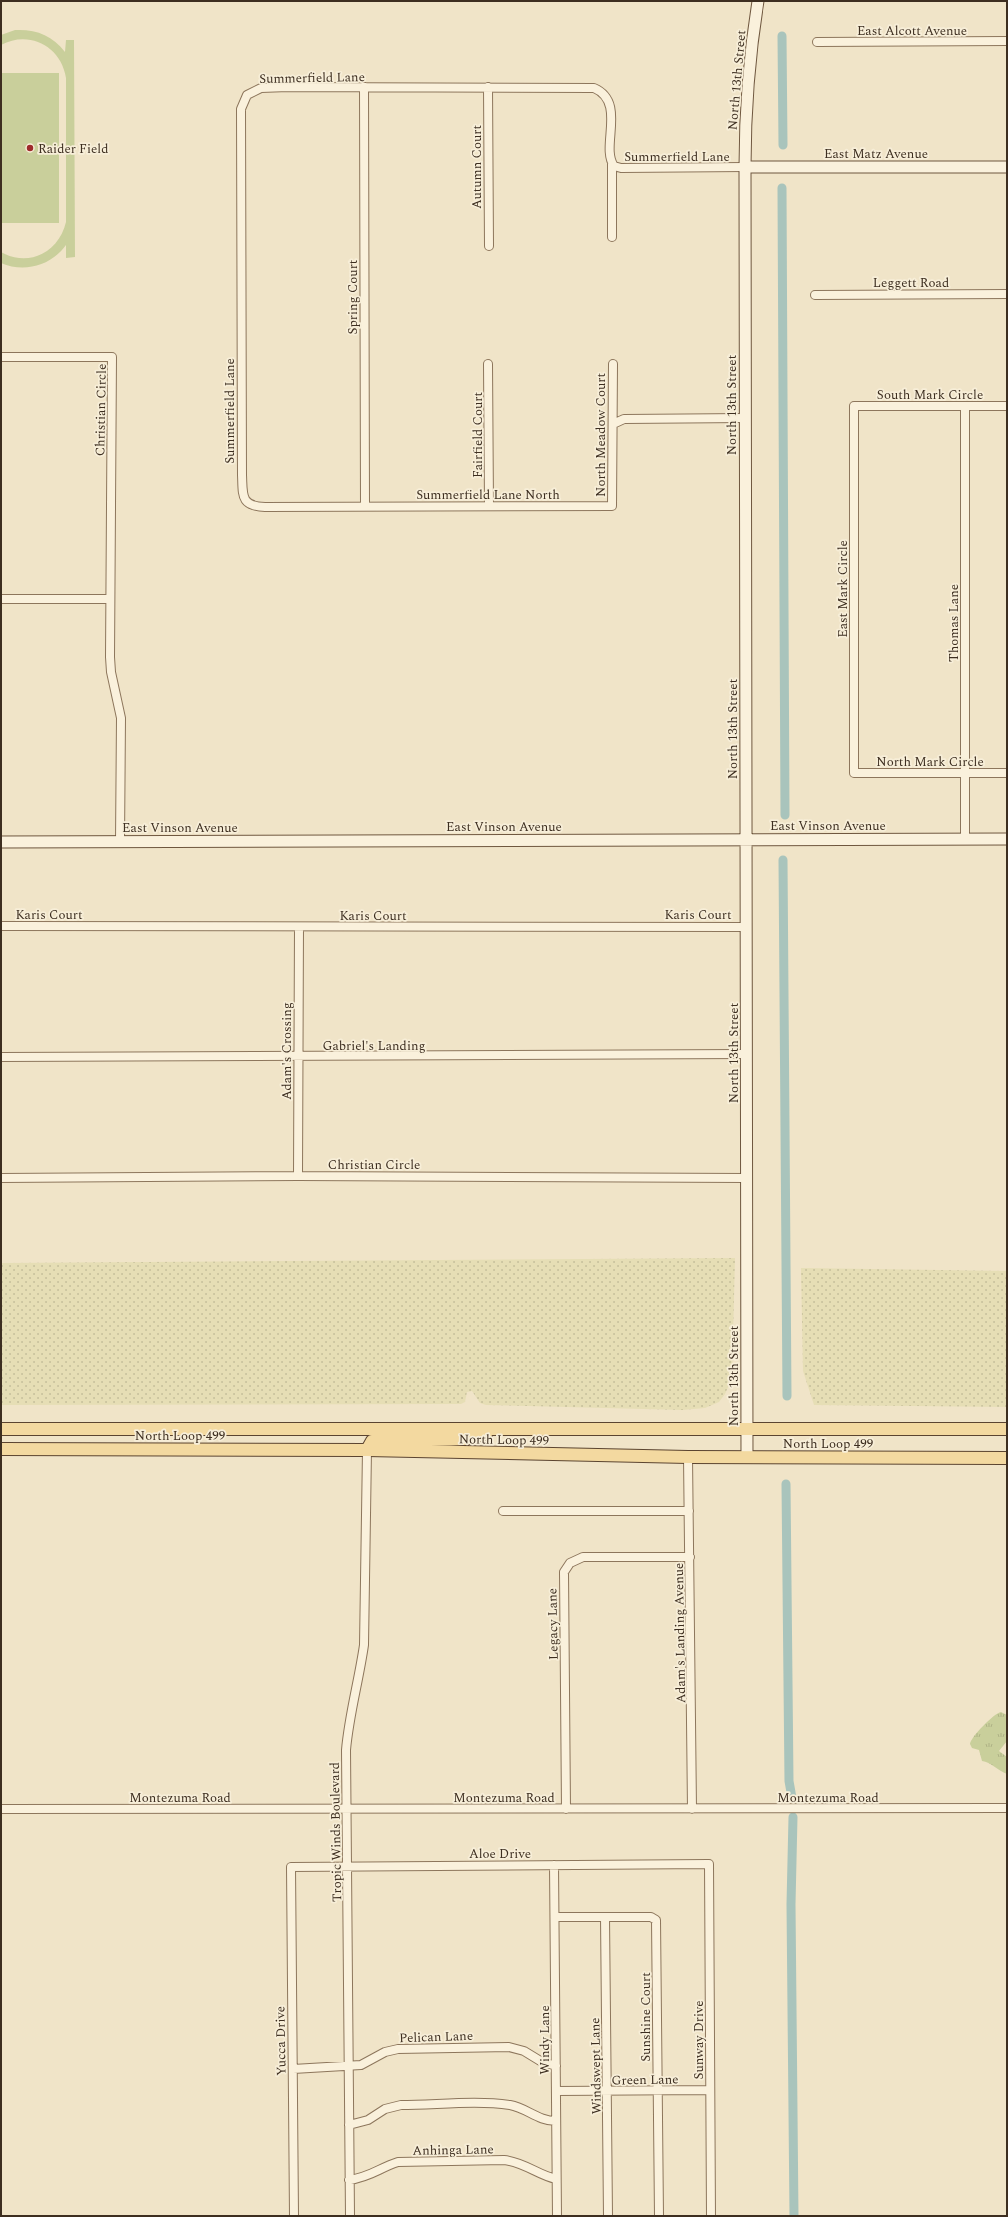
<svg xmlns="http://www.w3.org/2000/svg" width="1008" height="2217" font-family="Spectral,serif">
<defs>
<pattern id="farmland-dots" width="8" height="8" patternUnits="userSpaceOnUse"><rect width="8" height="8" fill="#e6deb5"/><path d="M2 2h.1M6 6h.1" fill="none" stroke="#c6bf9b" stroke-width="1.8" stroke-linecap="round"/></pattern>
<pattern id="park-tufts" width="24" height="20" patternUnits="userSpaceOnUse"><rect width="24" height="20" fill="#c9cf9b"/><path d="M3 7l-1-3M5 7V3M7 7l1-3M15 17l-1-3M17 17v-4M19 17l1-3" fill="none" stroke="#aeb285"/></pattern>
</defs>
<rect width="100%" height="100%" fill="#f0e4c8"/>
<!-- farmland -->
<path fill="url(#farmland-dots)" d="M 735,1258 L 732,1378 L 725,1394 L 719,1402 L 705,1408 L 682,1410 L 486,1405 L 480,1403 L 472,1391 L 467,1392 L 465,1402 L 461,1404 L 1,1405 L 1,1263 Z
M 801,1268 L 1007,1271 L 1007,1407 L 814,1405 L 803,1371 Z"/>
<!-- green -->
<path fill="#c9cf9b" d="M 15,30 C 36,29 52,35 65,52 L 66,40 L 74,40 L 75,257 L 66,258 L 66,245 C 51,266 24,273 1,263 L 1,252 C 29,268 59,252 66,222 L 66,78 C 61,46 29,30 1,45 L 1,35 Z
M 1,73 L 59,73 L 59,223 L 1,223 Z"/>
<!-- park -->
<path fill="url(#park-tufts)" d="M 1001,1712 L 1007,1715 L 1007,1741 L 999,1751 L 1007,1757 L 1007,1774 C 998,1771 991,1762 982,1761 L 979,1750 L 972,1748 L 970,1744 C 970,1738 994,1713 1001,1712 Z"/>
<g fill="none" stroke-linecap="round" stroke-linejoin="round">
<!-- canal -->
<path stroke="#a9c4bc" stroke-width="9" d="M 782,36 L 783,145
M 782,188 L 785,815
M 783,860 L 787,1396
M 786,1484 L 789,1781 L 792,1798
M 793,1817 L 791,1904 L 794,2216"/>
<!-- street casing -->
<g stroke="#8d765c" stroke-width="10">
<path id="street" d="M 817,42 L 1007,41
M 364,87 L 365,506
M 488,87 L 489,246
M 612,237 L 612,164
M 815,295 L 1007,294
M 1,357 L 112,357 L 110,657 L 111,672 L 121,718 L 120,842
M 488,364 L 489,506
M 613,364 L 612,506 L 265,507 C 240,506 243,495 242,475 L 241,109 L 247,95 L 261,88 L 288,87 L 594,88 C 627,102 600,147 614,166 L 621,168 L 745,167
M 1007,406 L 854,406 L 854,773 L 1007,773
M 613,424 L 624,419 L 745,418
M 1,599 L 110,599
M 965,839 L 965,406
M 1,926 L 746,927
M 1,1057 L 747,1054
M 298,1176 L 299,927
M 1,1178 L 298,1176 L 747,1178
M 688,1457 L 692,1809
M 503,1511 L 689,1511
M 1,1809 L 1007,1808
M 566,1809 L 564,1572 L 570,1563 L 583,1557 L 690,1557
M 554,1865 L 557,2216
M 555,1917 L 651,1917 L 656,1920 L 659,2216
M 605,1917 L 608,2216
M 293,2069 L 361,2065 L 385,2052 L 398,2049 L 509,2047 L 524,2051 L 542,2062 L 556,2066
M 556,2091 L 710,2090
M 349,2125 L 368,2120 L 385,2109 L 401,2105 C 436,2105 476,2100 510,2105 C 527,2108 538,2121 556,2121
M 349,2180 C 371,2177 379,2168 398,2162 L 504,2160 C 524,2162 538,2175 556,2179
M 294,2216 L 291,1867 L 709,1864 L 711,2216
M 350,2216 L 346,1750 C 349,1715 359,1680 364,1645 L 367,1450"/>
</g>
<!-- secondary casing -->
<g stroke="#6f573f" stroke-width="13">
<path id="secondary" d="M 745,167 L 1007,167
M 1,842 L 1007,839
M 747,1457 L 745,167 C 745,111 749,57 758,1"/>
</g>
<!-- primary casing -->
<g stroke="#5b4430" stroke-width="14">
<path id="primary" d="M 1,1429 L 1007,1429
M 1,1449 L 367,1450 L 688,1457 L 1007,1458
M 367,1450 L 372,1441 L 465,1439 L 486,1434"/>
</g>
<!-- street -->
<use href="#street" stroke="#faf1dc" stroke-width="8"/>
<!-- secondary -->
<use href="#secondary" stroke="#faf1dc" stroke-width="11"/>
<!-- primary -->
<use href="#primary" stroke="#f3d9a0" stroke-width="12"/>
</g>
<!-- markers -->
<circle fill="#9e2a2b" stroke="#f7eed8" stroke-width="1.5" cx="30" cy="148" r="4"/>
<g text-anchor="middle" stroke-width="3.5" stroke-linejoin="round" paint-order="stroke">
<!-- street labels -->
<g font-size="13" fill="#3d2e20" stroke="#f7eed8">
<text x="912" y="35">East Alcott Avenue</text>
<text transform="translate(312 77) rotate(-1)" y="5">Summerfield Lane</text>
<text transform="translate(736 80) rotate(-85)" y="5">North 13th Street</text>
<text x="876" y="158">East Matz Avenue</text>
<text x="677" y="161">Summerfield Lane</text>
<text transform="translate(476 167) rotate(-90)" y="5">Autumn Court</text>
<text x="911" y="287">Leggett Road</text>
<text transform="translate(352 297) rotate(-90)" y="5">Spring Court</text>
<text x="930" y="399">South Mark Circle</text>
<text transform="translate(731 405) rotate(-90)" y="5">North 13th Street</text>
<text transform="translate(100 410) rotate(-89)" y="5">Christian Circle</text>
<text transform="translate(229 411) rotate(-90)" y="5">Summerfield Lane</text>
<text transform="translate(477 435) rotate(-90)" y="5">Fairfield Court</text>
<text transform="translate(600 435) rotate(-90)" y="5">North Meadow Court</text>
<text x="488" y="499">Summerfield Lane North</text>
<text transform="translate(842 589) rotate(-90)" y="5">East Mark Circle</text>
<text transform="translate(953 623) rotate(-90)" y="5">Thomas Lane</text>
<text transform="translate(732 729) rotate(-90)" y="5">North 13th Street</text>
<text x="930" y="766">North Mark Circle</text>
<text x="828" y="830">East Vinson Avenue</text>
<text x="504" y="831">East Vinson Avenue</text>
<text x="180" y="832">East Vinson Avenue</text>
<text x="49" y="919">Karis Court</text>
<text x="698" y="919">Karis Court</text>
<text x="373" y="920">Karis Court</text>
<text x="374" y="1050">Gabriel's Landing</text>
<text transform="translate(286 1051) rotate(-90)" y="5">Adam's Crossing</text>
<text transform="translate(733 1053) rotate(-90)" y="5">North 13th Street</text>
<text x="374" y="1169">Christian Circle</text>
<text transform="translate(733 1376) rotate(-90)" y="5">North 13th Street</text>
<text x="180" y="1440">North Loop 499</text>
<text transform="translate(504 1439) rotate(1)" y="5">North Loop 499</text>
<text x="828" y="1448">North Loop 499</text>
<text transform="translate(552 1624) rotate(-91)" y="5">Legacy Lane</text>
<text transform="translate(679 1633) rotate(-91)" y="5">Adam's Landing Avenue</text>
<text x="180" y="1802">Montezuma Road</text>
<text x="504" y="1802">Montezuma Road</text>
<text x="828" y="1802">Montezuma Road</text>
<text transform="translate(335 1832) rotate(-91)" y="5">Tropic Winds Boulevard</text>
<text x="500" y="1858">Aloe Drive</text>
<text transform="translate(645 2017) rotate(-90)" y="5">Sunshine Court</text>
<text transform="translate(436 2036) rotate(-2)" y="5">Pelican Lane</text>
<text transform="translate(544 2040) rotate(-90)" y="5">Windy Lane</text>
<text transform="translate(698 2040) rotate(-90)" y="5">Sunway Drive</text>
<text transform="translate(280 2041) rotate(-91)" y="5">Yucca Drive</text>
<text transform="translate(595 2066) rotate(-91)" y="5">Windswept Lane</text>
<text transform="translate(645 2079) rotate(-1)" y="5">Green Lane</text>
<text transform="translate(453 2149) rotate(-1)" y="5">Anhinga Lane</text>
</g>
<!-- poi labels -->
<g font-size="13" fill="#3d2e20" stroke="#f7eed8" text-anchor="start">
<text x="38" y="153">Raider Field</text>
</g>
</g>
<!-- border -->
<rect width="1008" height="2217" fill="none" stroke="#3d2e20" stroke-width="4"/>
</svg>
